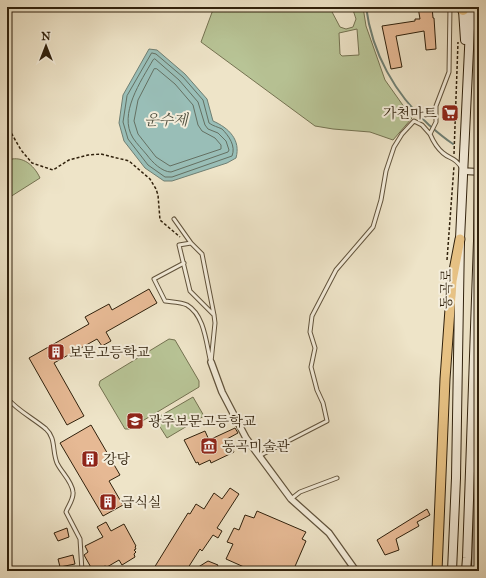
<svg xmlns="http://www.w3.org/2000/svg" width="486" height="578" font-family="'IM FELL Great Primer','Noto Serif KR',serif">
<rect width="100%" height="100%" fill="#eee4c8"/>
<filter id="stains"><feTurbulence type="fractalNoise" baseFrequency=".005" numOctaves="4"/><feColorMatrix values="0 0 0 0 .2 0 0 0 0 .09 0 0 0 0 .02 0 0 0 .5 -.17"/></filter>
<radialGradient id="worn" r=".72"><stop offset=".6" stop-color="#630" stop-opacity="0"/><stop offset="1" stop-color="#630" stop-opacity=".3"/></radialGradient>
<!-- green -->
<path fill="#b8c496" stroke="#747251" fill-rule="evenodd" d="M 214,7 L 335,7 L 331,10 L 340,27 L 346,29 L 353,27 L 356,19 L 352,7 L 363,7 L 366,26 L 385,80 L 412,118 L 393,140 L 370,132 L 333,129 L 315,126 L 201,42 ZM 357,29 L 359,55 L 342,56 L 340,54 L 339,33 Z
M 12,159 C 25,157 35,167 40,178 L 10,197 L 7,188 L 7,166 Z
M 169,339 L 175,340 L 199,381 L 199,387 L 129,429 L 125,429 L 99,385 L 100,381 Z
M 193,397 L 204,416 L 167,438 L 155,419 Z"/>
<!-- water -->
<path fill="#99beb7" stroke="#6f7f73" d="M 149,49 L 157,50 L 185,74 L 207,99 L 213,121 C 229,128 241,140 236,158 L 227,163 L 172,181 L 164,181 L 145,168 L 124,141 L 119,123 L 123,95 Z"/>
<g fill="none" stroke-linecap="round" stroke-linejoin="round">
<!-- shore -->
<path stroke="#647062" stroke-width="1" d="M 152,53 L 156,54 L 183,77 L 203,100 L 209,123 C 213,126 218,127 222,129 C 229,136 236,146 232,156 L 172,177 L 165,177 L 148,165 L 128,139 L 123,122 L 127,96 Z
M 155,59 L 179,80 L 198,102 L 205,125 L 208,129 L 218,133 L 226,141 L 229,150 L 228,152 L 171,172 C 162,172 152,162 147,155 C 142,149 137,144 133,138 C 118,114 141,81 153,60 Z
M 157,69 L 175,84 L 193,105 L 198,125 L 202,131 L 215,138 L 221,145 L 221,149 L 170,166 L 156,157 L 138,134 L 134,121 L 138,100 L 154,69 Z"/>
<!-- stream -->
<path stroke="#6f7f73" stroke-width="2" d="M 366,7 C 372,53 395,94 429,125 C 437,132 444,138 453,144"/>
</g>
<!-- building -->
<path fill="#e6b994" stroke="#30210c" d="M 418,7 L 432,7 L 433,18 L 434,18 L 436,49 L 426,50 L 424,31 L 396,36 L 402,67 L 391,69 L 382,26 L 415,21 L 415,19 L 420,19 Z
M 149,289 L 157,303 L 106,332 L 111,341 L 102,346 L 97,339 L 54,363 L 84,416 L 67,425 L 29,358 L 89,324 L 85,317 L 109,304 L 112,310 Z
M 91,425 L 120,475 L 109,481 L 123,505 L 103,516 L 60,443 Z
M 235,428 L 238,433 L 227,439 L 234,452 L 211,463 L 210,460 L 199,465 L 198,462 L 196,463 L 184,440 L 205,431 L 209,440 Z
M 230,488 L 239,494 L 217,528 L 222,531 L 218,538 L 213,535 L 202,551 L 200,549 L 186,571 L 159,571 L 154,568 L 188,513 L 190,514 L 196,504 L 204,509 L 214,493 L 222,499 Z
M 427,509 L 430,515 L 417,522 L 419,526 L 396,539 L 399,550 L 385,555 L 377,540 Z
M 257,511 L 306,532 L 302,539 L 306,541 L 293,571 L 253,571 L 226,559 L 233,544 L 227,542 L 234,528 L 239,530 L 245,515 L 254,518 Z
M 106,522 L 111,531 L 124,524 L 136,546 L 135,547 L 136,549 L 134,550 L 136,552 L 134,554 L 135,557 L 122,565 L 119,560 L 107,567 L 105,566 L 96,571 L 93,571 L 84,555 L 88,552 L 85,546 L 103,537 L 97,527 Z
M 67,528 L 69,537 L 58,541 L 54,533 Z
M 73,555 L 75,564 L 60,567 L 58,559 Z
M 208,561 L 218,565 L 215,571 L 192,571 Z"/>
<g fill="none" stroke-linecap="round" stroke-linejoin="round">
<!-- service casing -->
<g stroke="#60523b" stroke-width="5">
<path id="service" d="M 450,7 L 449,72 L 436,106 L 436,122 L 430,134 C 433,141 437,148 443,153 C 451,160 454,156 461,167
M 174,219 L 191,243
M 184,263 L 154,279 L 165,301 C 171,302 181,302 187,305 C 204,315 206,341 210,359
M 211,362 L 215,323 L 214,315 L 202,254 L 191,243 L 179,245 L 190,291 L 214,315
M 7,398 C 18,411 33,418 46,429 C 56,438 52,451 57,463 C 61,472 72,481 73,492 C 74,499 68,506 66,512 L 80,539 L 82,571
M 259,456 L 327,421 L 323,403 L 317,390 L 311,367 L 315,348 L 310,332 L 312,316 L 336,270 L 373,227 L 381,200 L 386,171 L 394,147 L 402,134 L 414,121 L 422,125 L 430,134
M 291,499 L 300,492 L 337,478"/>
</g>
<!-- minor casing -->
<g stroke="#60523b" stroke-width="8">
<path id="minor" d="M 463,171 L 479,172
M 211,362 L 222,392 L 246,438 L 291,499 L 329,533 L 356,571"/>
</g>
<!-- secondary casing -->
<g stroke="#30210c" stroke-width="10">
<path id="secondary" d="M 463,10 L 465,40
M 452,571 L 456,478 L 460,239 L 471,7
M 466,571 L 467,558 L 478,241 L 479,171
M 476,571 L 479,465"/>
</g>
<!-- primary casing -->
<g stroke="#30210c" stroke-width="11">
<path id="primary" d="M 437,571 L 445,379 L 452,281 L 460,239"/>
</g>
<!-- motorway casing -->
<g stroke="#30210c" stroke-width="12">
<path id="motorway" d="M 463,7 L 463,10"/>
</g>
<!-- path -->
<path stroke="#30210c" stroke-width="1.5" stroke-dasharray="3 2" stroke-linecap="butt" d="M 9,129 L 21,150 L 32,163 L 53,170 L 69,160 L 88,155 L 101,154 L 129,161 L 150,179 L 156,189 L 158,195 L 160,220 L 180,237
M 454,154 L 458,42
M 447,260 L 454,166"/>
<!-- service -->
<use href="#service" stroke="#f4eddb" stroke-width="3"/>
<!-- minor -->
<use href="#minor" stroke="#f4eddb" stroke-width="5.5"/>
<!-- secondary -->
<use href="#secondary" stroke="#f4eddb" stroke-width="8"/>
<!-- primary -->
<use href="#primary" stroke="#e7c284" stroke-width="9"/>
<!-- motorway -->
<use href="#motorway" stroke="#e7c284" stroke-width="10"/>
</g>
<!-- icons -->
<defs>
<g id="supermarket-square" transform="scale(0.9)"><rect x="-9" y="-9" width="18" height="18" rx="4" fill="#8f2418" stroke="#f4eddb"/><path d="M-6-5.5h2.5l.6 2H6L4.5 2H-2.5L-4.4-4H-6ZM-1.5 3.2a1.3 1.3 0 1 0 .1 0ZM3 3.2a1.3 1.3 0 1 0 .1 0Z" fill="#fff"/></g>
<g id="building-square" transform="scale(0.9)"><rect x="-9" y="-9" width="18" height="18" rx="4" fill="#8f2418" stroke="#f4eddb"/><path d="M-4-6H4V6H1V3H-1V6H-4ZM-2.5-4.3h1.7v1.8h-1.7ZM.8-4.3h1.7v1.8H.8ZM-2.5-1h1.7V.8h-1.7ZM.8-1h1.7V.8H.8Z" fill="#fff"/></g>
<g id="school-square" transform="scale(0.9)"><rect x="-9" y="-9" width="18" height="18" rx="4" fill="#8f2418" stroke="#f4eddb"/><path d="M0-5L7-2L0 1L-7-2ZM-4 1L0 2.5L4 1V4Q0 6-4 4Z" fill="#fff"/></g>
<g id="museum-square" transform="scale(0.9)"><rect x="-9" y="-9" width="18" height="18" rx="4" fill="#8f2418" stroke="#f4eddb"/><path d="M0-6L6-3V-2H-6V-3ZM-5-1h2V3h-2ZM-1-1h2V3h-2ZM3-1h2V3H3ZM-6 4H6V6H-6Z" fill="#fff"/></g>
</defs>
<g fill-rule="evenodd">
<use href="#supermarket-square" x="450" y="113"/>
<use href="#building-square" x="56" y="352"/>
<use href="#school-square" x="135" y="421"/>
<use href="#museum-square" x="209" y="446"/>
<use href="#building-square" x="90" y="459"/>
<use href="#building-square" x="108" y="502"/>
</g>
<g text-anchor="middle" stroke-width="4" stroke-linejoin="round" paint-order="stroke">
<!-- poi labels -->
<g font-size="14" fill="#30210c" stroke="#f4eddb" text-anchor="start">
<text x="437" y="118" text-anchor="end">가천마트</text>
<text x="69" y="357">보문고등학교</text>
<text x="148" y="426">광주보문고등학교</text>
<text x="222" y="451">동곡미술관</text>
<text x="103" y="464">강당</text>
<text x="121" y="507">급식실</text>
</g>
<!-- street labels -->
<g font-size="14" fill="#30210c" stroke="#f4eddb">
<text transform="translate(446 289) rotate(-89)" y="5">동곡로</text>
</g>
<!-- water labels -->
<g font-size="15" font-style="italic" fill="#50503f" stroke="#f4eddb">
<text x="166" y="125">운수제</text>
</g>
</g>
<!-- margin -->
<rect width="486" height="578" fill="none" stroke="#eee4c8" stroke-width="24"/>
<rect x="8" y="8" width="470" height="562" fill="none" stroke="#30210c" stroke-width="2"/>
<rect x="12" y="12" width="462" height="554" fill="none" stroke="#30210c"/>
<!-- north arrow -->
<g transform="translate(46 46)" stroke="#f4eddb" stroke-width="3" paint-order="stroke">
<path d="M0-3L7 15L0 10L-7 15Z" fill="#30210c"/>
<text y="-6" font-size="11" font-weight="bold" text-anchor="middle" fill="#30210c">N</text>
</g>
<rect width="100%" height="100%" filter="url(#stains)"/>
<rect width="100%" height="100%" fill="url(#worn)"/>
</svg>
